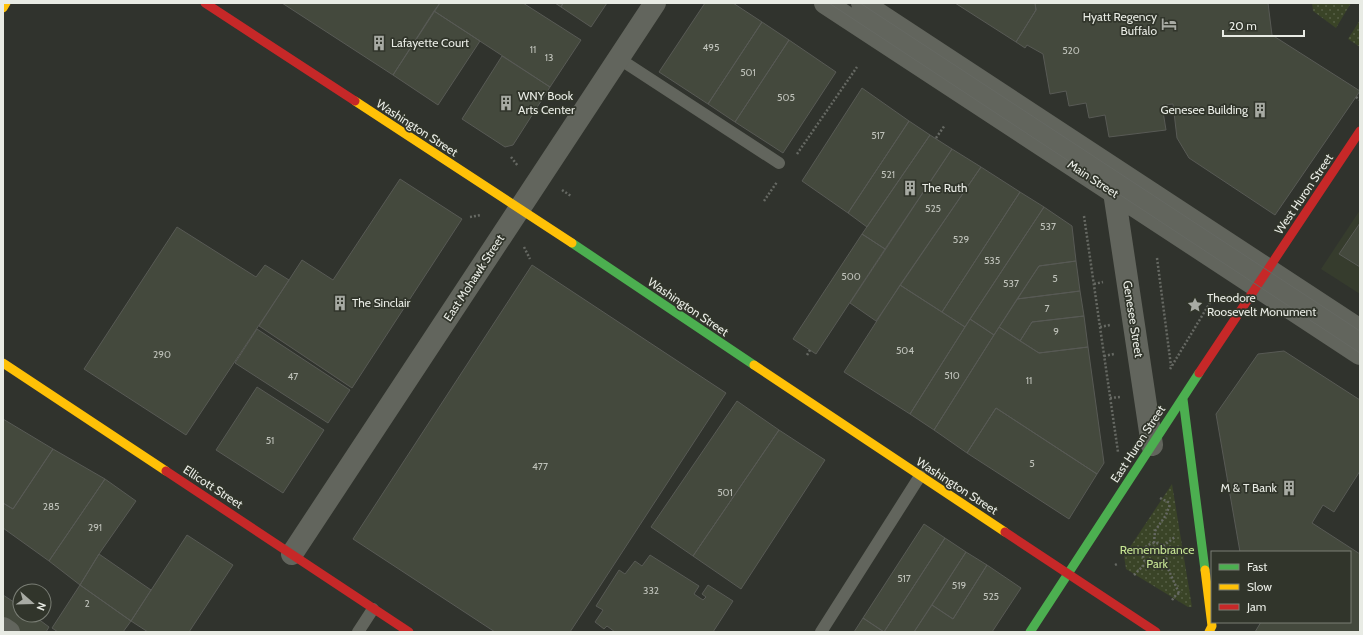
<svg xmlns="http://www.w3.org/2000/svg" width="1363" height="635" font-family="Cabin,sans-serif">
<defs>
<pattern id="grass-dots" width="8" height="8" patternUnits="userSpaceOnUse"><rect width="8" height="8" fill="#3a4427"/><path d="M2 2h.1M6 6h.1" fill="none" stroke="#565f46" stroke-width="1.8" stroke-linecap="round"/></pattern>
</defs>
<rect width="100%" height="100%" fill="#30332d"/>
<!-- built -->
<path fill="#363c2d" d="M 1360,210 L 1360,294 L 1321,269 Z"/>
<!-- grass -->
<path fill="url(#grass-dots)" d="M 1312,3 L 1351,3 L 1336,28 L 1313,11 Z
M 1360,20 L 1360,47 L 1348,39 Z
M 1172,484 L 1192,607 L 1188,607 L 1126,569 L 1124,556 Z"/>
<!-- building -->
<path fill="#44493d" stroke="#585a55" d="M 282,3 L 440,3 L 393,75 Z
M 440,3 L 523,3 L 581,40 L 550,87 L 434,11 Z
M 555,3 L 563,3 L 561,7 Z
M 563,3 L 607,3 L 591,27 L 561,7 Z
M 705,3 L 733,3 L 762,22 L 708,104 L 659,72 Z
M 955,3 L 1035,3 L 1036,10 L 1016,42 Z
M 1035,3 L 1268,3 L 1272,35 L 1360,91 L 1275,215 L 1189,158 L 1177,138 L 1173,104 L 1162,105 L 1166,130 L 1109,137 L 1105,115 L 1089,118 L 1086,103 L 1069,106 L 1066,91 L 1050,94 L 1043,54 L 1027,45 L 1025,48 L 1016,42 L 1036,10 Z
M 434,11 L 480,41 L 438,105 L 393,75 Z
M 762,22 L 789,40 L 735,122 L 708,104 Z
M 789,40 L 836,72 L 783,153 L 735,122 Z
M 502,56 L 550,87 L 513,145 L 505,147 L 462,119 Z
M 862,88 L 909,121 L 848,213 L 802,181 Z
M 909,121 L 930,135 L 867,227 L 848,213 Z
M 930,135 L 952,149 L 885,249 L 862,234 Z
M 952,149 L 981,167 L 876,321 L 850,303 Z
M 981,167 L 1020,192 L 942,312 L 900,285 Z
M 400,179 L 462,219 L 352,388 L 259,326 L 302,260 L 333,280 Z
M 1020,192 L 1044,207 L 965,327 L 942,312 Z
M 1044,207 L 1072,226 L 1076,261 L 1039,266 L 994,335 L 970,319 Z
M 1360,223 L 1360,267 L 1339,254 Z
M 177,227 L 256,277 L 265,265 L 289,280 L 186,435 L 84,369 Z
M 862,234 L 885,249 L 816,354 L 793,339 Z
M 1076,261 L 1080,291 L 1017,299 L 1039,266 Z
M 532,265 L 726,393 L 570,632 L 495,632 L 353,539 Z
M 900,285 L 965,327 L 910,414 L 844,372 Z
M 1080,291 L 1084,316 L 1032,322 L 1020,341 L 999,327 L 1017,299 Z
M 1084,316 L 1088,347 L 1039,353 L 1020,341 L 1032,322 Z
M 970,319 L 994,335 L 934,430 L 910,414 Z
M 999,327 L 1039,353 L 1088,347 L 1104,463 L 1097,474 L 996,408 L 967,453 L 934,430 Z
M 257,329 L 350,390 L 328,423 L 235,363 Z
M 1284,351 L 1360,400 L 1360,471 L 1334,512 L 1323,505 L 1312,523 L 1360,554 L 1360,632 L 1255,632 L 1261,622 L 1350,622 L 1350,552 L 1240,552 L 1216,414 L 1258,354 Z
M 257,387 L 324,430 L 283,493 L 216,450 Z
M 737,401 L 779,430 L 693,556 L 651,527 Z
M 996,408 L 1097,474 L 1069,519 L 967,453 Z
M 3,419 L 53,449 L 13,509 L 3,503 Z
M 779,430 L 825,460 L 741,589 L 693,556 Z
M 53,449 L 105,479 L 49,561 L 3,528 L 3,503 L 13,509 Z
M 105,479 L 136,501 L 99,554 L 80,585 L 49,561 Z
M 924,524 L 945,538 L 884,632 L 863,618 Z
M 187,535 L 233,565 L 189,632 L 148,632 L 131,621 Z
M 945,538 L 966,552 L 914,632 L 884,632 Z
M 966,552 L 987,565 L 953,619 L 932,605 Z
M 99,554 L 151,590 L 131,621 L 80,585 Z
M 650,555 L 699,586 L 694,594 L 703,600 L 706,597 L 702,594 L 708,585 L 733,601 L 713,632 L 615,632 L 607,626 L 604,629 L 595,622 L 603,610 L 596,606 L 619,570 L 625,574 L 635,561 L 642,566 Z
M 987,565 L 1021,588 L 992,632 L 914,632 L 932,605 L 953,619 Z
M 80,585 L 131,621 L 123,632 L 58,632 L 52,628 Z
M 3,595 L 20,606 L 20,615 L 33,615 L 49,627 L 46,632 L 21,632 L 3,620 Z
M 863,618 L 884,632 L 854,632 Z"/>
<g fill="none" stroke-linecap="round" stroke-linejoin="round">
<!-- path -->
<path stroke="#666963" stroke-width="2.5" stroke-dasharray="2 2" stroke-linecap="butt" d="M 1356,97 L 1360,100
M 936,138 L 945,125
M 797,154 L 857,67
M 511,157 L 518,166
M 562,190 L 571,196
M 764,201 L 777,182
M 1084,216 L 1118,452
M 470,217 L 481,215
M 524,247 L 530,259
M 1157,258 L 1171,366
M 1094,284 L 1103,282
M 1100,327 L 1110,325
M 807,355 L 810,350
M 1104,356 L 1114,354
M 1170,369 L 1214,296
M 1110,398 L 1120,397
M 1160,498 L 1170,503
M 1154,543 L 1155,531 L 1166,515 L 1170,504
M1143 555a12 12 0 1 1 24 0a12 12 0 1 1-24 0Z
M 1163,546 L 1175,537
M 1165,562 L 1179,593
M 1115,565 L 1117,564
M 1134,575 L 1146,563
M 1172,600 L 1176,595 L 1181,592"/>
<!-- lane -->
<path stroke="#62655d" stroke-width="12" d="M 618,58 L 779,163
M 358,632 L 373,609
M 821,632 L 920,476"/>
<!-- street -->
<path stroke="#62655d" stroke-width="22" d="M 825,3 L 1360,354
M 862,3 L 1360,330
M 1114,192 L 1152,445
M 292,554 L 655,3
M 3,628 L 9,632"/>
<!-- fast -->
<path stroke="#4caf50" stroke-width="9" d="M 572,243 L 754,365
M 1183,399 L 1205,570
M 1030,632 L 1199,373"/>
<!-- slow -->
<path stroke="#ffc107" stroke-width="9" d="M 3,8 L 6,3
M 355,101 L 572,243
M 3,363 L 166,471
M 754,365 L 1005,532
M 1205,570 L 1212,626 L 1209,632"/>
<!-- jam -->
<path stroke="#c62828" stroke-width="9" d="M 205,3 L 355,101
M 1199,373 L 1360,131
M 166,471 L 409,632
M 1005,532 L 1156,632"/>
<!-- tram -->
<path stroke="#666963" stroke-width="1" d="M 829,3 L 1360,353
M 860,3 L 1360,331"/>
</g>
<!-- icons -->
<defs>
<g id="hotel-bare" transform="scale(1.2)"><path d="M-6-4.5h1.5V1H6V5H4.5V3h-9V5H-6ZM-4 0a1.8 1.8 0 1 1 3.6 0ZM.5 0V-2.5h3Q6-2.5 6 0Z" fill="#a8aba4" stroke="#31352b" stroke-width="2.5" paint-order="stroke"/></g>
<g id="building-bare" transform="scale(1.2)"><path d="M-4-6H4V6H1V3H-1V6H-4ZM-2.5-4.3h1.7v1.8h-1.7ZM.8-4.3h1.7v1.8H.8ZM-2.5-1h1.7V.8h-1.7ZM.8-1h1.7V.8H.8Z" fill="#a8aba4" stroke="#31352b" stroke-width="2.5" paint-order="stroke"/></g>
<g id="sight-bare" transform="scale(1.2)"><path d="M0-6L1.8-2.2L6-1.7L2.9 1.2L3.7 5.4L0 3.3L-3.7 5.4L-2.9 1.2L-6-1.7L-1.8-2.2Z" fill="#a8aba4" stroke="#31352b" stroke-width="2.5" paint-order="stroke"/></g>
</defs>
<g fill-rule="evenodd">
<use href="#hotel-bare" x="1169" y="24"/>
<use href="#building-bare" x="379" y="43"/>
<use href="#building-bare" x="506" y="103"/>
<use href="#building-bare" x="1260" y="110"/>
<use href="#building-bare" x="910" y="188"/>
<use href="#building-bare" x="340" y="303"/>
<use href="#sight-bare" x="1195" y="305"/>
<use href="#building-bare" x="1289" y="488"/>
</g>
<g text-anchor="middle" stroke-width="3.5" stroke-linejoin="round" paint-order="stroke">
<!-- number labels -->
<g font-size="10" fill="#bfc2ba">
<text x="711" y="51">495</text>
<text x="533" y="53">11</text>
<text x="1071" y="54">520</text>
<text x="549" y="61">13</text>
<text x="748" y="76">501</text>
<text x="786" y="101">505</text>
<text x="878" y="139">517</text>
<text x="888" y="178">521</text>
<text x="933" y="212">525</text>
<text x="1048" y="230">537</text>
<text x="961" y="243">529</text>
<text x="992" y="264">535</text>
<text x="851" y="280">500</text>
<text x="1055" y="282">5</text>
<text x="1011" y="287">537</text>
<text x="1047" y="312">7</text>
<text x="1056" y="335">9</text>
<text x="905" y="354">504</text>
<text x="162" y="358">290</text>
<text x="952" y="379">510</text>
<text x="293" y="380">47</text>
<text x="1029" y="384">11</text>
<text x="270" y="444">51</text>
<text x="1032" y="467">5</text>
<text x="540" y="470">477</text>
<text x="725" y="496">501</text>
<text x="51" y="510">285</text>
<text x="95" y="531">291</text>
<text x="904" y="582">517</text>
<text x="959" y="589">519</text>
<text x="651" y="594">332</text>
<text x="991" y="600">525</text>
<text x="87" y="607">2</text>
</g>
<!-- poi labels -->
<g font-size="12" fill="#e8ebe4" stroke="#31352b" text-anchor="start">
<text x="1157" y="21" text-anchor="end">Hyatt Regency<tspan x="1157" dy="14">Buffalo</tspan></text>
<text x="391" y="47">Lafayette Court</text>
<text x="518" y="100">WNY Book<tspan x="518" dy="14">Arts Center</tspan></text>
<text x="1248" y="114" text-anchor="end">Genesee Building</text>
<text x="922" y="192">The Ruth</text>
<text x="1207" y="302">Theodore<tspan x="1207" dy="14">Roosevelt Monument</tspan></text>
<text x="352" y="307">The Sinclair</text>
<text x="1277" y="492" text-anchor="end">M &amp; T Bank</text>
</g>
<!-- street labels -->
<g font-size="12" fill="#e8ebe4" stroke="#31352b">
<text transform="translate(417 128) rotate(33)" y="4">Washington Street</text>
<text transform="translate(1093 179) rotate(33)" y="4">Main Street</text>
<text transform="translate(1304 194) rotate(-56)" y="4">West Huron Street</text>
<text transform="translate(474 278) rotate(-57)" y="4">East Mohawk Street</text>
<text transform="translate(688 307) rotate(34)" y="4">Washington Street</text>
<text transform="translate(1133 319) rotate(81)" y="4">Genesee Street</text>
<text transform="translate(1138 444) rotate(-57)" y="4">East Huron Street</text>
<text transform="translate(957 486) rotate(33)" y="4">Washington Street</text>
<text transform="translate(213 487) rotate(33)" y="4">Ellicott Street</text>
</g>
<!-- park labels -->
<g font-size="12" fill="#c6e493" stroke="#31352b">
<text x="1157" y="554">Remembrance<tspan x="1157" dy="14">Park</tspan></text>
</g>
</g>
<!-- border -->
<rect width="1363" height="635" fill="none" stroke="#e8ebe4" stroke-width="8"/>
<!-- legend -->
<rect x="1211" y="551" width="140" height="72" fill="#31352b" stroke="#7a7e75"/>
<rect x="1219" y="564" width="20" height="6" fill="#4caf50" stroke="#7a7e75"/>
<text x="1247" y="571" font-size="12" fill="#e8ebe4">Fast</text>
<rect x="1219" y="584" width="20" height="6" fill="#ffc107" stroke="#7a7e75"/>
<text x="1247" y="591" font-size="12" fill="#e8ebe4">Slow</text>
<rect x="1219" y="604" width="20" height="6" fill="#c62828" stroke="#7a7e75"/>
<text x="1247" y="611" font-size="12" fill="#e8ebe4">Jam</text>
<!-- north arrow -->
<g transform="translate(32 603) rotate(110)"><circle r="19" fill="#31352b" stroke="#7a7e75"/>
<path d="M0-3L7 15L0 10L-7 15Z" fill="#a8aba4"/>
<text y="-6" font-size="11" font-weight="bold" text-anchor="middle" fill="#e8ebe4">N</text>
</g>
<!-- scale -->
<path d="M1223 30v6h81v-6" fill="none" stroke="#e8ebe4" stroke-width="2"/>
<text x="1229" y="30" font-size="12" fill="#e8ebe4" stroke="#31352b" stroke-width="3" paint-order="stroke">20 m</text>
</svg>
